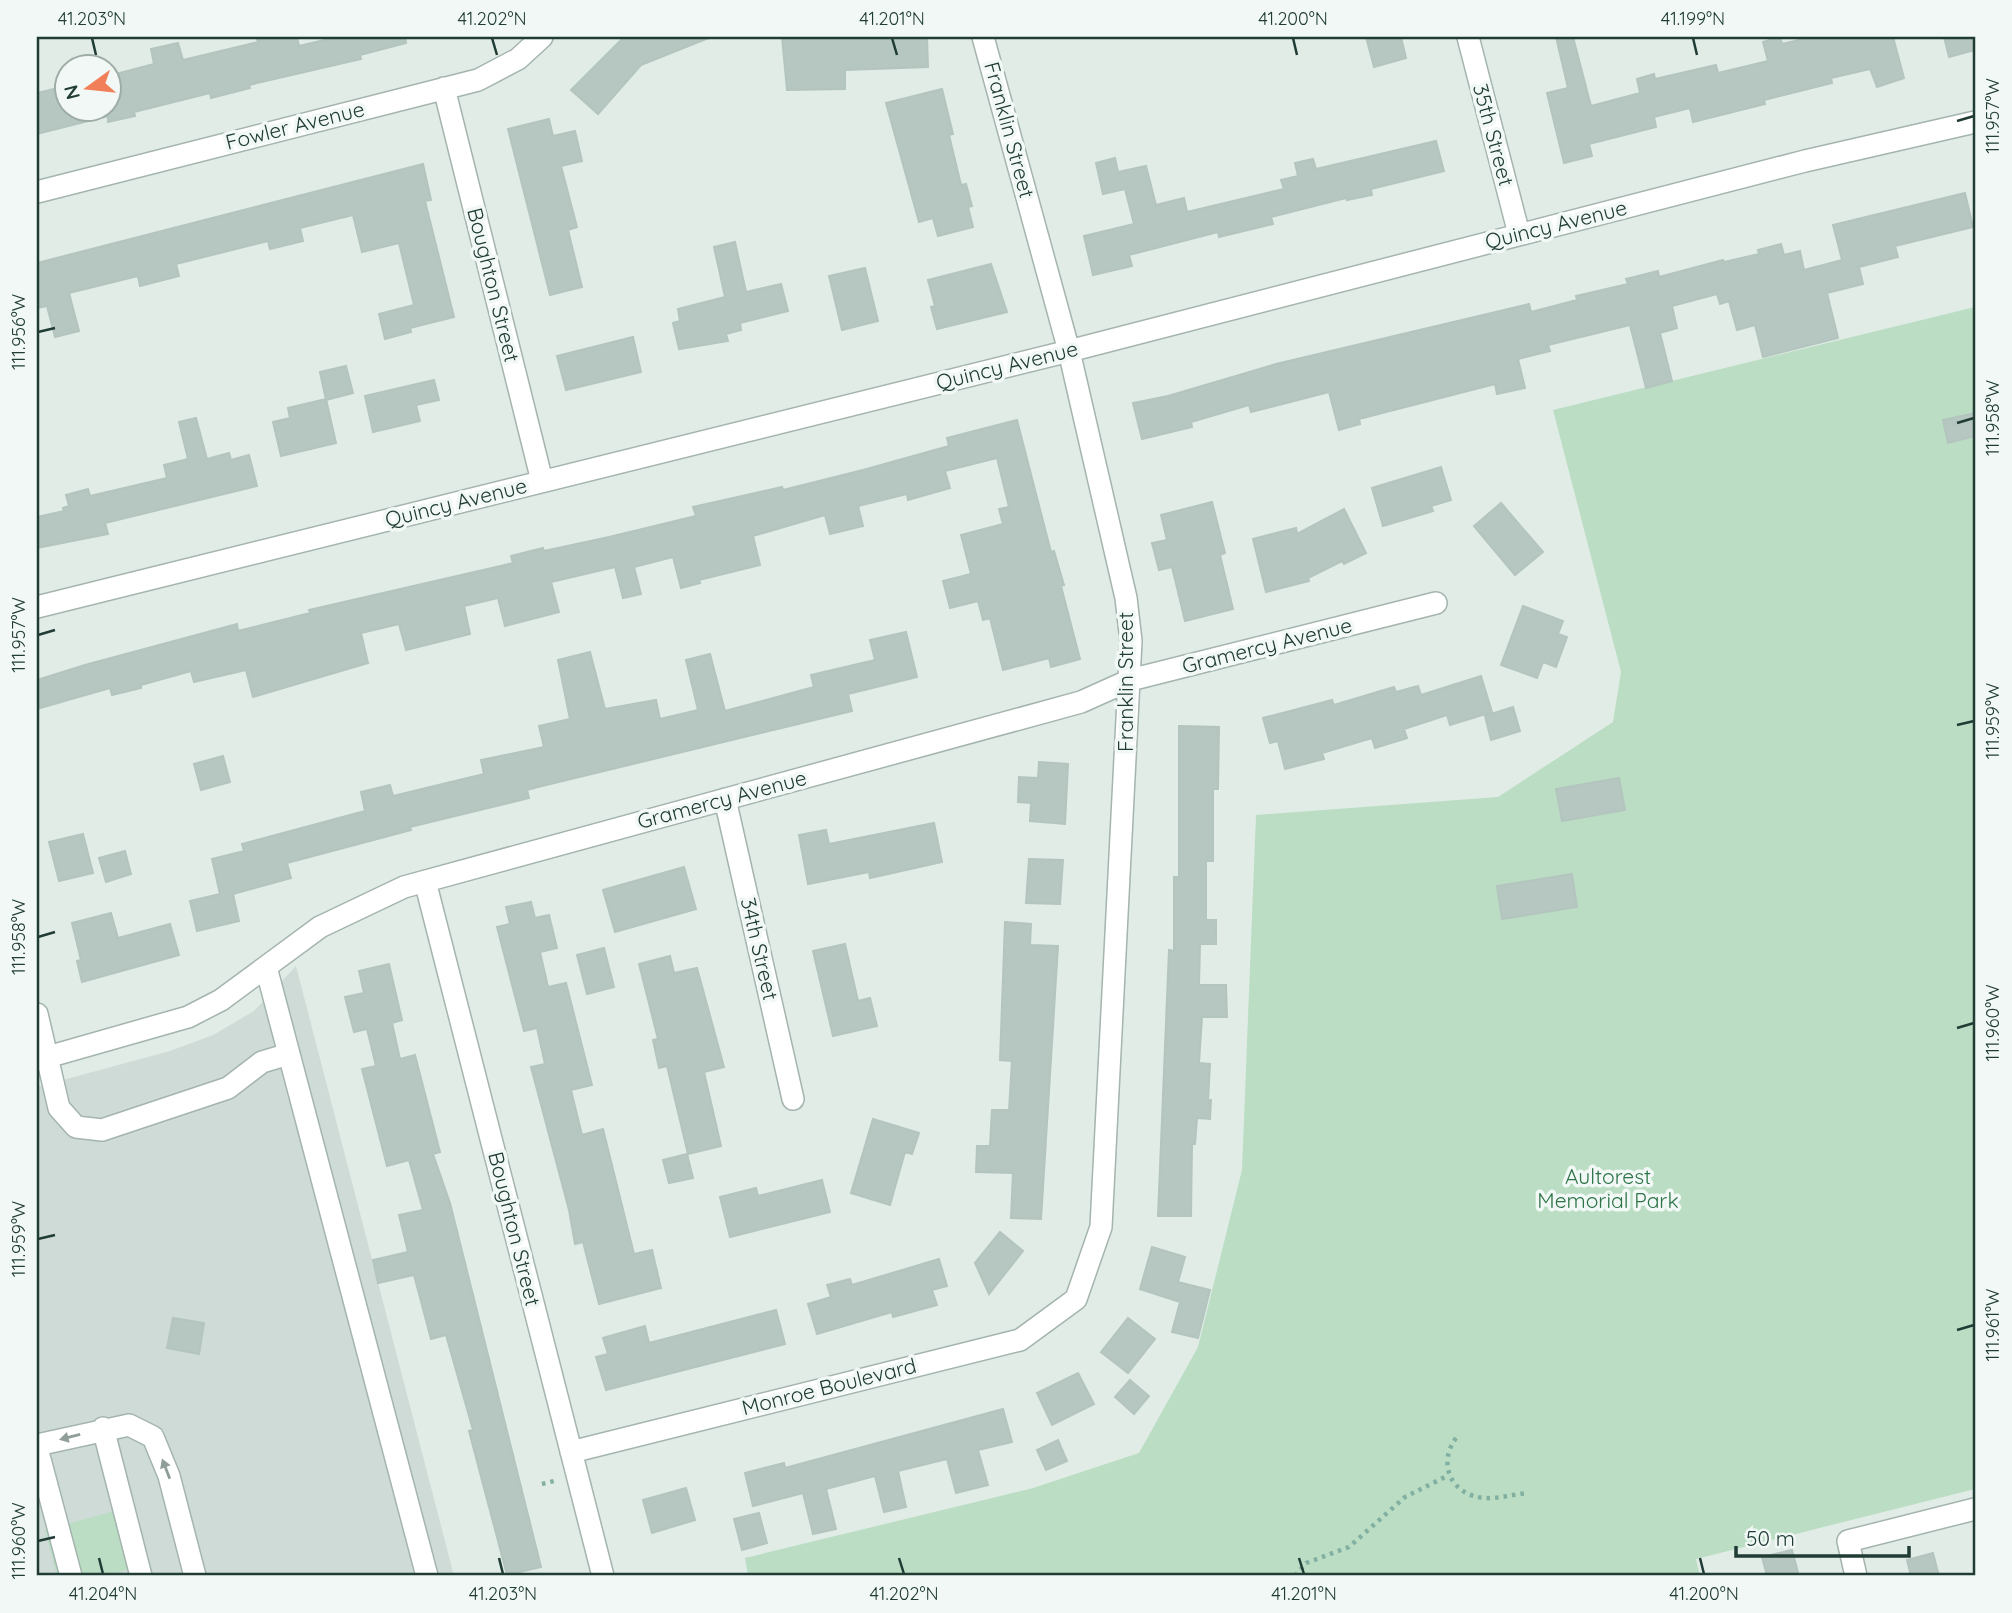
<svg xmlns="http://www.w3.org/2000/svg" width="2012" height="1613" font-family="Quicksand,sans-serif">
<rect width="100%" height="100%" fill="#e1ece7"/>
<!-- built -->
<path fill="#cfdbd6" d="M 296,966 L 454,1576 L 39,1576 L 37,1565 L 37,1087 L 170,1051 L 213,1035 L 254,1011 Z"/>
<!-- green -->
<path fill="#baddc3" d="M 1975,307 L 1975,1489 L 1696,1559 L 1700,1576 L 748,1576 L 745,1558 L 1033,1488 L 1139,1453 L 1198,1347 L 1242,1170 L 1256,815 L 1498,797 L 1613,722 L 1621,672 L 1553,410 Z
M 115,1511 L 130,1569 L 106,1576 L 57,1576 L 45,1530 Z"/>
<!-- building -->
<path fill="#b6c6c0" stroke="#b3c5be" stroke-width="2" d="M 256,37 L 297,37 L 299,46 L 337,37 L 405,37 L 406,43 L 360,55 L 361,59 L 249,85 L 250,88 L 211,98 L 210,93 L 134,112 L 135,116 L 108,122 L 108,116 L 37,134 L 37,93 L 66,86 L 66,108 L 108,108 L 108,76 L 154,64 L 151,49 L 178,43 L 183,60 L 258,42 Z
M 624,37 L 708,37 L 709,38 L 641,65 L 598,114 L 571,90 Z
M 782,37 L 927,37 L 928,67 L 845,70 L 845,89 L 787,90 Z
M 1366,37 L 1401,37 L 1406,58 L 1374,67 Z
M 1556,37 L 1573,37 L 1591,106 L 1640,93 L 1637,79 L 1654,74 L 1655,79 L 1716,65 L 1718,73 L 1768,61 L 1763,42 L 1780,37 L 1782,44 L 1812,37 L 1893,37 L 1904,78 L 1877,87 L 1870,69 L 1831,78 L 1832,83 L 1764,100 L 1765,104 L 1693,122 L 1690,108 L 1654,117 L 1656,127 L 1589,144 L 1592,156 L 1564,163 L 1547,93 L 1568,88 Z
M 1944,37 L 1975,37 L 1975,50 L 1949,57 Z
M 942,89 L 953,134 L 949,135 L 961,185 L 966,184 L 972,206 L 968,207 L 973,227 L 938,236 L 933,218 L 919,222 L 886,103 Z
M 549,119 L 553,136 L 575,131 L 582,161 L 561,166 L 577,227 L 568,230 L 582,287 L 550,295 L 508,129 Z
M 1436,141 L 1444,171 L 1371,189 L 1372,195 L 1347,200 L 1346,198 L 1271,217 L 1273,224 L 1219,237 L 1218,232 L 1129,255 L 1132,266 L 1093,275 L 1084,236 L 1134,224 L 1125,189 L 1103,194 L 1096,163 L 1115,158 L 1118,172 L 1146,166 L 1156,205 L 1184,198 L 1187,212 L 1284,189 L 1281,180 L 1298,176 L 1295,163 L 1313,159 L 1316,169 Z
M 423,164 L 431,200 L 425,201 L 454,317 L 410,328 L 411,332 L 385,339 L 379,314 L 414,305 L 399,243 L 362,252 L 353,215 L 300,228 L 303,241 L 270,249 L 268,241 L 176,264 L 179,276 L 140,286 L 138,276 L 69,293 L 79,331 L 55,337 L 47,306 L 37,308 L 37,263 Z
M 1965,193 L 1973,227 L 1895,246 L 1898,257 L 1859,267 L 1863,284 L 1827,293 L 1838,338 L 1763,357 L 1755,325 L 1737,330 L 1729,301 L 1720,304 L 1717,294 L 1672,306 L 1677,328 L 1660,333 L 1672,381 L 1646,388 L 1630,325 L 1548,345 L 1550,351 L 1518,359 L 1525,388 L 1497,394 L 1495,384 L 1359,419 L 1360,424 L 1339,430 L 1329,392 L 1251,412 L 1249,405 L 1191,422 L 1192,427 L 1142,439 L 1133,403 L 1168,396 L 1276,364 L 1529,304 L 1531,312 L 1577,300 L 1576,296 L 1628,284 L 1626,279 L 1658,271 L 1659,277 L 1723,260 L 1724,262 L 1759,254 L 1758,250 L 1781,244 L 1784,255 L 1800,251 L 1804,270 L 1842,260 L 1833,225 Z
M 735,242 L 746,292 L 781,284 L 788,311 L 740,323 L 741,330 L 726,334 L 728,341 L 679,349 L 673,323 L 680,321 L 678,309 L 725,297 L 714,247 Z
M 991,264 L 1007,312 L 937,329 L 931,307 L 935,306 L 928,280 Z
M 865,268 L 878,321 L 842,330 L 829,276 Z
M 633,337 L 641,372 L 566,390 L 557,356 Z
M 346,366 L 353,393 L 326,400 L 320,372 Z
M 434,380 L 439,400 L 416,405 L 420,421 L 373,432 L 365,396 Z
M 326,399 L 336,443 L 281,456 L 273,422 L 290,418 L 288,408 Z
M 1975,413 L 1975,436 L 1948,443 L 1943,420 Z
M 196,418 L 207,459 L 229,453 L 231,460 L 249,455 L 257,486 L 105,523 L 108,534 L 37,548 L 37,517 L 64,511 L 63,508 L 69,506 L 66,495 L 88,489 L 90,496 L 167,478 L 164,465 L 188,459 L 179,422 Z
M 1017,420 L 1051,552 L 1054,551 L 1064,585 L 1061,586 L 1080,659 L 1051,667 L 1049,658 L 1003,670 L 990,618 L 983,620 L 978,601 L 950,608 L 943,581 L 971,574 L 961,535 L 1003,524 L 999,509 L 1009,507 L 997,458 L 945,471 L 950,488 L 908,500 L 907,494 L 858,506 L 863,526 L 830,534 L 825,515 L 753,536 L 760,565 L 699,580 L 700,583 L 681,588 L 673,557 L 634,567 L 641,594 L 623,598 L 615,567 L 551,582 L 559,612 L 505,626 L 498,598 L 464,606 L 470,634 L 406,650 L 399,624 L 361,633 L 368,663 L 253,697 L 246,670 L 194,682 L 191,671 L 141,685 L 141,688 L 112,695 L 110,688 L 37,709 L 37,680 L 85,665 L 237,624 L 238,631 L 310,613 L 309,610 L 513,563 L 511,556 L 543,548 L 544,551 L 609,537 L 696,516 L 693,507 L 782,487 L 783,490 L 863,470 L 949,446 L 947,438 Z
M 1441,467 L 1451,500 L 1431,506 L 1433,511 L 1383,526 L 1372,488 Z
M 1212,502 L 1225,553 L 1220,555 L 1233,609 L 1185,621 L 1172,567 L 1159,570 L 1152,543 L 1167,540 L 1161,515 Z
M 1501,503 L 1543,552 L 1515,575 L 1474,526 Z
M 1344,509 L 1366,553 L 1344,564 L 1342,561 L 1308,578 L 1309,581 L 1266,592 L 1253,539 L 1296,528 L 1297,534 Z
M 1523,606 L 1563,621 L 1558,634 L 1567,637 L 1556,667 L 1543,662 L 1537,678 L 1501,665 Z
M 906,632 L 917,677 L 848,694 L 852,711 L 538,787 L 527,790 L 529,798 L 410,827 L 411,830 L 287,863 L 291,878 L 233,894 L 239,921 L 197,931 L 190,901 L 220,894 L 212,859 L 244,851 L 242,844 L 365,811 L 361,792 L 390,785 L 393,796 L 484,774 L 481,760 L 544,747 L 539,726 L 570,719 L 558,660 L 590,652 L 605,709 L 656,700 L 660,719 L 698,710 L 686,660 L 710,654 L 725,711 L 814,687 L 811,675 L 875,660 L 870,640 Z
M 1481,676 L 1492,712 L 1450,725 L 1447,715 L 1404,729 L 1407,738 L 1375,748 L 1372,738 L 1322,753 L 1324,759 L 1285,769 L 1278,741 L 1270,743 L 1263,718 L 1332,700 L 1334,705 L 1394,687 L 1396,692 L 1418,686 L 1421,695 Z
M 1513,707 L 1520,731 L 1491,740 L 1485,716 Z
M 1179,726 L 1219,727 L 1218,789 L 1213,789 L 1213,861 L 1206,861 L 1206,920 L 1216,920 L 1216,944 L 1200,944 L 1199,985 L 1226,985 L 1227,1017 L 1202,1017 L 1199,1063 L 1210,1064 L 1208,1100 L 1211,1100 L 1210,1119 L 1197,1118 L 1195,1144 L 1192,1144 L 1191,1216 L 1158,1216 L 1169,950 L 1174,951 L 1174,877 L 1179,877 Z
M 223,756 L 230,782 L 201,790 L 194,764 Z
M 1039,762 L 1068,764 L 1065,824 L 1030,821 L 1031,803 L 1018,802 L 1019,777 L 1038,778 Z
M 1619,778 L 1625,810 L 1562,821 L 1556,789 Z
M 934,823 L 942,862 L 870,878 L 869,872 L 808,884 L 799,835 L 826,830 L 829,844 Z
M 83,834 L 93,873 L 59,881 L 49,842 Z
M 125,851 L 131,874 L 106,882 L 99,858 Z
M 1029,859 L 1063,860 L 1060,904 L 1026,903 Z
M 684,867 L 696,909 L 615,932 L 603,890 Z
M 1572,874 L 1577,907 L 1502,919 L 1497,886 Z
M 531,902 L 535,918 L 549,915 L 557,948 L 540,952 L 548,987 L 566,983 L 592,1085 L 571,1090 L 582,1135 L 603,1129 L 634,1254 L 652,1250 L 661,1288 L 599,1304 L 583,1242 L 575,1244 L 569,1210 L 531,1067 L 545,1064 L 537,1028 L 524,1031 L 497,927 L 510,924 L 506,907 Z
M 111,913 L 118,938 L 170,924 L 179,955 L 82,982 L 77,961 L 81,960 L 72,923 Z
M 1005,922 L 1031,924 L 1030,945 L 1058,946 L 1041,1219 L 1011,1218 L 1013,1173 L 976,1172 L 977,1146 L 990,1146 L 992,1110 L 1009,1110 L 1012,1061 L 1000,1060 Z
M 845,944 L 858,1001 L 870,998 L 877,1026 L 833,1036 L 813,951 Z
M 604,948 L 614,987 L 587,994 L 577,955 Z
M 670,956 L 674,973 L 697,968 L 724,1067 L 704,1072 L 721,1146 L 688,1154 L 667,1066 L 659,1068 L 653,1040 L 658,1039 L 639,964 Z
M 389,964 L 402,1020 L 392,1023 L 400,1059 L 415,1055 L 440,1152 L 433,1154 L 450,1203 L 541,1567 L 507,1575 L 469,1431 L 473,1430 L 446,1335 L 431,1339 L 414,1275 L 378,1283 L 373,1260 L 408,1252 L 399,1215 L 423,1210 L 409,1160 L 387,1166 L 362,1069 L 376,1066 L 367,1029 L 354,1032 L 345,997 L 364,993 L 359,971 Z
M 873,1119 L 919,1133 L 912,1154 L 905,1152 L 890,1205 L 851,1193 Z
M 687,1154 L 693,1178 L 669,1183 L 663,1160 Z
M 822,1180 L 830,1212 L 730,1237 L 720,1197 L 756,1188 L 758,1196 Z
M 1000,1232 L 1023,1251 L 989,1294 L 975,1263 Z
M 1152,1247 L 1185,1257 L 1178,1282 L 1210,1290 L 1198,1338 L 1172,1332 L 1180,1302 L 1140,1289 Z
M 939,1259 L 947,1286 L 932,1290 L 937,1305 L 893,1317 L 892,1312 L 817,1334 L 808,1304 L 831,1297 L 827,1285 L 850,1279 L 852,1285 Z
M 776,1310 L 785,1344 L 606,1390 L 596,1357 L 608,1354 L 603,1338 L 645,1326 L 649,1343 Z
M 173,1318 L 204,1323 L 199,1354 L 167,1348 Z
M 1128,1318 L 1155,1339 L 1128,1373 L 1101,1352 Z
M 1078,1373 L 1094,1404 L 1052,1425 L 1037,1393 Z
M 1130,1380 L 1149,1396 L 1134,1414 L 1115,1397 Z
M 1003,1409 L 1012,1442 L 978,1450 L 988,1485 L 956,1493 L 947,1459 L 898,1471 L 906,1507 L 884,1512 L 875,1476 L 826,1489 L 836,1529 L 813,1534 L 803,1493 L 753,1506 L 745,1473 L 784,1463 L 785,1468 Z
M 1058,1440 L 1067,1461 L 1046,1470 L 1037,1450 Z
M 686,1488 L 695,1520 L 652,1533 L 643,1500 Z
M 759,1513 L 767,1543 L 742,1550 L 734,1519 Z
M 1792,1550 L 1799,1576 L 1767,1576 L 1762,1557 Z
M 1933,1553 L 1939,1576 L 1911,1576 L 1907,1560 Z"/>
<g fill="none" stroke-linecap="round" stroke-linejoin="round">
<!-- minor casing -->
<g stroke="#a4b4ae" stroke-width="24">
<path id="minor" d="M 1468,37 L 1519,234
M 444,88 L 542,481
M 37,192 L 478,80 L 518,59 L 542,37
M 37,607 L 1069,351 L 1805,161 L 1975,122
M 725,799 L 793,1099
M 425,881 L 603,1576
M 266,967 L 427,1576
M 37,1014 L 59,1108 L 76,1127 L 102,1130 L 228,1088 L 262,1062 L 289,1054
M 37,1060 L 188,1017 L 221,1000 L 320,927 L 404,887 L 1081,702 L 1130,680 L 1436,603
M 103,1428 L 141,1576
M 37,1445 L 129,1425 L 153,1437 L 169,1476 L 195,1576
M 37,1448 L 71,1576
M 571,1452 L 1020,1340 L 1076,1299 L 1101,1227 L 1131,641 L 1126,598 L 1069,351 L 983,37
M 1856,1576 L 1848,1541 L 1975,1509"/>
</g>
<!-- path -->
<path stroke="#81afa1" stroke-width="4.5" stroke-dasharray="3.5 5" stroke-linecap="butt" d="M 1456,1438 C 1437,1464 1451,1495 1484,1498 C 1498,1499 1514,1494 1528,1493
M 542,1484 L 558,1480
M 1295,1576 L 1306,1563 L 1349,1547 L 1405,1497 L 1449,1475"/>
<!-- minor -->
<use href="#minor" stroke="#fff" stroke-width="21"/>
</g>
<!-- one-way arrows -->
<defs><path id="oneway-solid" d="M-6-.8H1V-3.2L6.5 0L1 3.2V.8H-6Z" transform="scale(1.75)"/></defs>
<g fill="#909e9a">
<use href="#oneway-solid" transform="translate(70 1437) rotate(166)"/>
<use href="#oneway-solid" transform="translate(166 1469) rotate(-111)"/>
</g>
<!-- ticks -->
<path fill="none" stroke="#213c35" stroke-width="2.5" d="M 92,38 L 96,55M 492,38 L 497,55M 892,38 L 897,55M 1293,38 L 1297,55M 1693,38 L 1697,55M 1957,121 L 1974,116M 38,332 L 55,328M 1957,423 L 1974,418M 38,635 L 55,630M 1957,725 L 1974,721M 38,937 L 55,932M 1957,1028 L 1974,1023M 38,1239 L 55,1235M 1957,1330 L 1974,1325M 38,1541 L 55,1537M 99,1558 L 103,1574M 499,1558 L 503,1574M 899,1558 L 904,1574M 1299,1558 L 1304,1574M 1700,1558 L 1704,1574"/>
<g text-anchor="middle" stroke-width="7" stroke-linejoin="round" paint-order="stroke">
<!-- street labels -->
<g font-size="21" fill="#213c35" stroke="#f1f8f5">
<text transform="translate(295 126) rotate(-14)" y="7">Fowler Avenue</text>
<text transform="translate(1009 130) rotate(75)" y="7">Franklin Street</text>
<text transform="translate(1493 135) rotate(75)" y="7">35th Street</text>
<text transform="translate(1556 225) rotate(-14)" y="7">Quincy Avenue</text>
<text transform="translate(493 285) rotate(76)" y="7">Boughton Street</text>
<text transform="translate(1007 366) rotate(-14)" y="7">Quincy Avenue</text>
<text transform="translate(456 503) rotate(-14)" y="7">Quincy Avenue</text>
<text transform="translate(1267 646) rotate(-14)" y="7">Gramercy Avenue</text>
<text transform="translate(1126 682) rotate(-90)" y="7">Franklin Street</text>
<text transform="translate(722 800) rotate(-15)" y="7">Gramercy Avenue</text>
<text transform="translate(759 949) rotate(77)" y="7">34th Street</text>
<text transform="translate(514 1229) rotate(76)" y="7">Boughton Street</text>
<text transform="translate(829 1387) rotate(-14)" y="7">Monroe Boulevard</text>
</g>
<!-- park labels -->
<g font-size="21" fill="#2c7347" stroke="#f1f8f5">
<text x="1608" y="1184">Aultorest<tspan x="1608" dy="24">Memorial Park</tspan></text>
</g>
</g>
<!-- border -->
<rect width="2012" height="1613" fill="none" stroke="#f1f8f5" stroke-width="77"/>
<!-- north arrow -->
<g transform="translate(88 88) rotate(255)"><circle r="33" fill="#f1f8f5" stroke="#9eada8" stroke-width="2"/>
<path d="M0-5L12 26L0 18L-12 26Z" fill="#f17f59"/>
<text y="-10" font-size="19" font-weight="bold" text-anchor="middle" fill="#213c35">N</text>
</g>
<!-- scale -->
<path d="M1736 1546v10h173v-10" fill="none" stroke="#213c35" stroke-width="3.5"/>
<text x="1746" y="1546" font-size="21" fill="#213c35" stroke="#f1f8f5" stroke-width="5" paint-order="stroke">50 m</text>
<rect x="38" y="38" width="1936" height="1536" fill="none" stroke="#213c35" stroke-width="2.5"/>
<g font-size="18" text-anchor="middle" fill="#213c35">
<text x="92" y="25">41.203°N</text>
<text x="492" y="25">41.202°N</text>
<text x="892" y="25">41.201°N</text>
<text x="1293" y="25">41.200°N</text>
<text x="1693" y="25">41.199°N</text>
<text transform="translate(1993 116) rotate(-90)" y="6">111.957°W</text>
<text transform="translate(19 332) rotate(-90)" y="6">111.956°W</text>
<text transform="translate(1993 418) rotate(-90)" y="6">111.958°W</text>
<text transform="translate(19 635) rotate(-90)" y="6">111.957°W</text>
<text transform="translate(1993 721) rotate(-90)" y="6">111.959°W</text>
<text transform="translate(19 937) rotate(-90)" y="6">111.958°W</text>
<text transform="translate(1993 1023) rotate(-90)" y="6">111.960°W</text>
<text transform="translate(19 1239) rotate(-90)" y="6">111.959°W</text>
<text transform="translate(1993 1325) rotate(-90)" y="6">111.961°W</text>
<text transform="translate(19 1541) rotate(-90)" y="6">111.960°W</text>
<text x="103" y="1600">41.204°N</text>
<text x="503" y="1600">41.203°N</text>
<text x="904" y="1600">41.202°N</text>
<text x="1304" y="1600">41.201°N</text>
<text x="1704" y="1600">41.200°N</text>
</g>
</svg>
